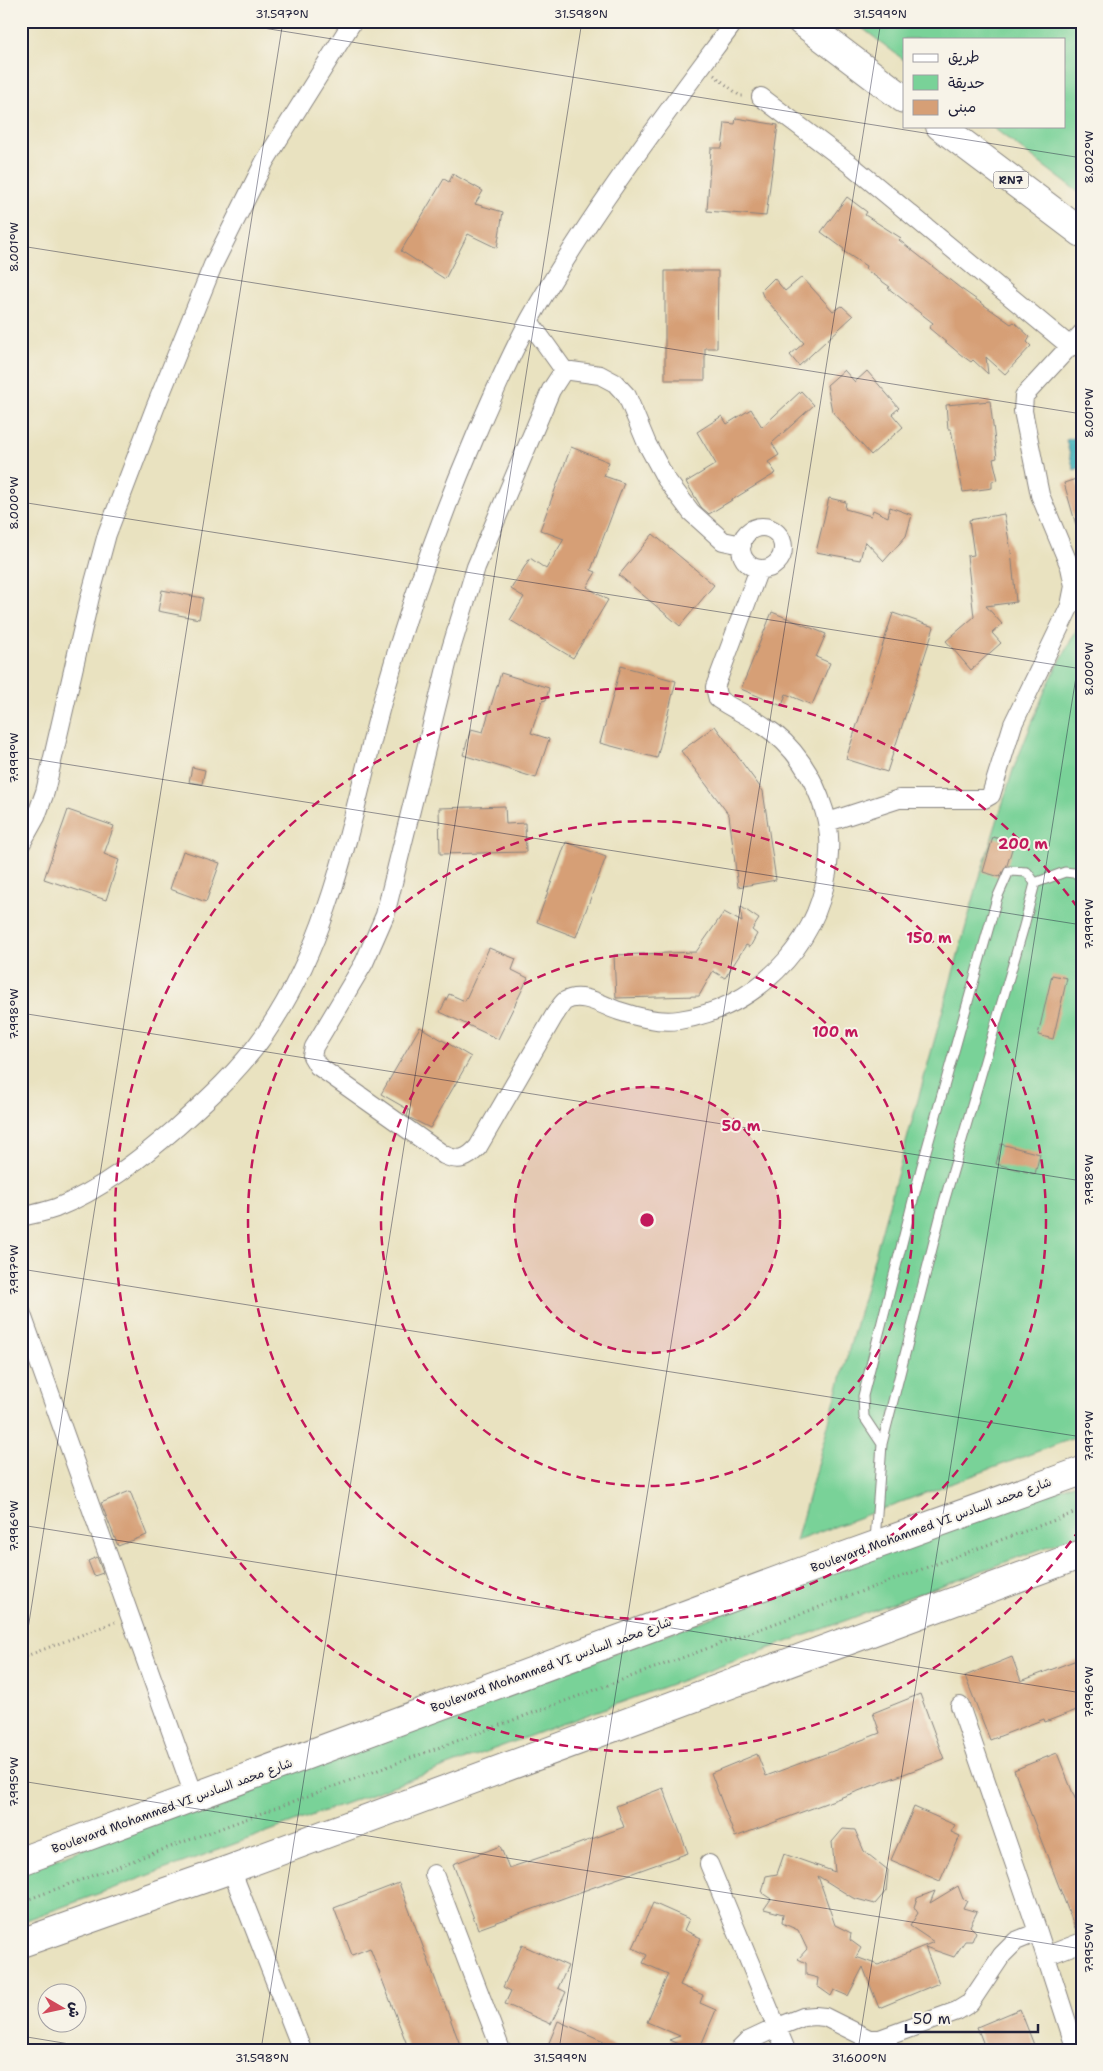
<svg xmlns="http://www.w3.org/2000/svg" width="1103" height="2071" font-family="'Shantell Sans','Playpen Sans Arabic',sans-serif">
<rect width="100%" height="100%" fill="#f7f3e8"/>
<filter id="ink" filterUnits="userSpaceOnUse"><feTurbulence type="fractalNoise" baseFrequency=".02" numOctaves="2"/><feDisplacementMap in="SourceGraphic" scale="10" xChannelSelector="R" yChannelSelector="G"/><feConvolveMatrix kernelMatrix="1 2 1 2 8 2 1 2 1" color-interpolation-filters="sRGB"/></filter>
<filter id="wash" filterUnits="userSpaceOnUse"><feTurbulence type="fractalNoise" baseFrequency=".0096" numOctaves="4" result="noise"/><feDisplacementMap in="SourceGraphic" scale="20" xChannelSelector="R" yChannelSelector="G"/><feGaussianBlur stdDeviation="1.12" result="paint"/><feColorMatrix in="noise" values="0 0 0 0 0 0 0 0 0 0 0 0 0 0 0 0 0 1.4 0 .05"/><feComposite in="paint" operator="in"/></filter>
<g filter="url(#wash)">
<rect width="100%" height="100%" fill="#e9e2c0"/>
<!-- green -->
<path fill="#79d298" stroke="#4e7a6a" d="M 853,21 L 1082,21 L 1082,195 L 991,126 L 1064,126 L 1064,39 L 904,39 L 904,60 Z
M 1082,619 L 1082,1435 L 796,1541 L 977,886 L 1013,770 L 1046,688 Z
M 1082,1481 L 1082,1534 L 21,1922 L 21,1872 Z"/>
<!-- water -->
<path fill="#43b3bb" stroke="#326a7b" d="M 1082,436 L 1082,467 L 1074,470 L 1066,440 Z"/>
<g id="blocks">
<!-- building -->
<path fill="#d69f76" d="M 736,118 L 778,125 L 766,216 L 707,211 L 711,148 L 722,148 L 725,123 L 735,124 Z
M 453,174 L 483,191 L 475,204 L 503,212 L 497,248 L 468,234 L 445,279 L 401,251 L 444,179 L 449,182 Z
M 847,197 L 867,212 L 865,215 L 901,238 L 899,240 L 960,288 L 1011,324 L 1014,322 L 1030,337 L 1027,342 L 1031,346 L 1005,374 L 986,357 L 988,374 L 973,360 L 971,362 L 960,354 L 929,328 L 933,323 L 888,288 L 890,287 L 865,269 L 866,266 L 843,251 L 844,249 L 821,232 Z
M 665,271 L 718,271 L 717,348 L 705,348 L 705,380 L 665,380 Z
M 802,277 L 833,311 L 842,306 L 853,316 L 799,366 L 790,355 L 804,343 L 763,296 L 761,291 L 774,278 L 785,291 Z
M 844,370 L 855,382 L 867,371 L 899,408 L 892,414 L 903,427 L 871,455 L 832,411 L 827,385 Z
M 801,391 L 814,405 L 772,443 L 779,455 L 768,462 L 776,473 L 709,514 L 701,507 L 686,482 L 716,464 L 697,432 L 722,416 L 727,424 L 751,409 L 762,427 Z
M 990,401 L 997,458 L 993,459 L 998,480 L 992,481 L 992,488 L 963,492 L 951,429 L 948,429 L 946,405 Z
M 571,447 L 609,462 L 604,476 L 624,483 L 591,570 L 596,572 L 587,587 L 608,600 L 573,658 L 510,620 L 524,597 L 511,589 L 530,558 L 546,569 L 564,539 L 540,530 Z
M 1076,479 L 1082,497 L 1082,531 L 1078,532 L 1064,483 Z
M 829,498 L 846,502 L 845,509 L 871,516 L 873,510 L 888,517 L 890,507 L 912,515 L 906,536 L 884,561 L 865,541 L 860,560 L 816,552 Z
M 1004,514 L 1011,551 L 1016,602 L 986,606 L 1002,624 L 992,633 L 1001,643 L 971,670 L 946,641 L 974,617 L 967,556 L 974,555 L 969,520 Z
M 653,534 L 714,585 L 680,626 L 619,575 Z
M 162,590 L 203,598 L 199,619 L 158,611 Z
M 772,612 L 826,634 L 816,657 L 830,663 L 812,705 L 786,694 L 782,706 L 741,689 Z
M 893,613 L 934,627 L 887,772 L 846,759 Z
M 621,666 L 676,681 L 657,758 L 600,743 Z
M 501,673 L 549,688 L 546,700 L 542,701 L 531,733 L 549,739 L 536,778 L 463,755 L 471,729 L 483,732 Z
M 715,726 L 763,791 L 776,880 L 738,887 L 729,815 L 681,751 Z
M 192,767 L 205,770 L 202,784 L 189,782 Z
M 505,806 L 506,824 L 525,823 L 526,852 L 440,854 L 439,808 Z
M 68,810 L 114,826 L 104,854 L 119,860 L 106,900 L 44,879 Z
M 993,837 L 1014,843 L 1007,865 L 1000,877 L 983,872 Z
M 566,842 L 606,857 L 576,937 L 537,922 Z
M 183,851 L 220,863 L 206,902 L 170,889 Z
M 740,906 L 759,919 L 752,930 L 757,934 L 750,947 L 746,945 L 725,978 L 713,971 L 699,996 L 616,998 L 614,955 L 696,952 L 724,912 L 742,922 Z
M 489,948 L 516,959 L 512,970 L 528,978 L 498,1039 L 440,1012 L 449,994 L 465,1001 Z
M 1052,975 L 1067,978 L 1053,1039 L 1038,1035 Z
M 420,1027 L 471,1057 L 430,1128 L 410,1118 L 407,1116 L 409,1110 L 381,1094 Z
M 1001,1144 L 1040,1154 L 1035,1174 L 996,1164 Z
M 130,1491 L 147,1535 L 118,1546 L 101,1503 Z
M 97,1557 L 103,1573 L 94,1576 L 88,1561 Z
M 1012,1657 L 1021,1681 L 1082,1658 L 1082,1708 L 1045,1722 L 1044,1719 L 990,1740 L 965,1676 Z
M 920,1694 L 944,1759 L 735,1837 L 711,1773 L 757,1754 L 766,1776 L 828,1753 L 880,1733 L 873,1713 Z
M 1057,1753 L 1082,1816 L 1082,1932 L 1077,1933 L 1014,1770 Z
M 663,1788 L 688,1853 L 478,1929 L 453,1864 L 500,1846 L 509,1868 L 565,1849 L 624,1827 L 616,1806 Z
M 914,1807 L 955,1825 L 951,1832 L 960,1836 L 940,1881 L 891,1860 Z
M 843,1829 L 855,1830 L 864,1851 L 888,1870 L 886,1891 L 875,1904 L 853,1898 L 818,1876 L 835,1925 L 851,1933 L 850,1940 L 861,1948 L 856,1957 L 878,1965 L 934,1942 L 910,1926 L 918,1913 L 914,1907 L 917,1898 L 935,1891 L 930,1903 L 958,1886 L 963,1899 L 967,1900 L 963,1908 L 977,1912 L 970,1926 L 976,1932 L 972,1941 L 965,1941 L 954,1957 L 925,1947 L 939,1983 L 879,2008 L 863,1967 L 848,1996 L 834,1990 L 831,1996 L 817,1986 L 818,1978 L 806,1975 L 806,1963 L 798,1959 L 807,1949 L 798,1930 L 782,1923 L 783,1914 L 764,1909 L 771,1899 L 762,1893 L 766,1876 L 777,1874 L 784,1854 L 835,1872 L 832,1842 Z
M 399,1883 L 462,2050 L 409,2050 L 370,1948 L 352,1955 L 334,1908 Z
M 653,1903 L 689,1919 L 684,1930 L 701,1938 L 680,1985 L 703,1995 L 700,2003 L 716,2010 L 699,2050 L 692,2050 L 669,2040 L 680,2036 L 647,2022 L 668,1974 L 643,1963 L 647,1955 L 633,1948 Z
M 522,1945 L 568,1966 L 558,1988 L 566,1992 L 551,2024 L 505,2004 L 511,1991 L 503,1987 Z
M 1020,2009 L 1036,2050 L 986,2050 L 977,2027 Z
M 558,2021 L 624,2050 L 546,2050 Z"/>
</g>
</g>
<g filter="url(#ink)">
<use href="#blocks" fill-opacity="0" stroke="#86827e" stroke-width="1"/>
<g fill="none" stroke-linecap="round" stroke-linejoin="round">
<!-- lane casing -->
<g stroke="#86827e" stroke-width="11">
<path id="lane" d="M 1035,883 L 1065,872 L 1082,874
M 875,1541 L 882,1444 L 944,1202 L 1024,926 L 1035,883 L 1027,872 L 1009,871 L 997,898 L 921,1169 L 863,1396 L 864,1417 L 882,1444"/>
</g>
<!-- street casing -->
<g stroke="#86827e" stroke-width="20">
<path id="street" d="M 761,97 L 851,165 L 1071,347
M 529,321 L 564,370 L 600,375 L 615,383 L 627,396 L 647,444 L 666,479 L 691,512 L 723,541 L 742,545
M 564,370 L 551,390 L 476,567 L 450,652 L 385,915 L 364,963 L 314,1047 L 312,1056 L 318,1066 L 444,1155 C 459,1162 467,1159 478,1147 L 554,1016 C 557,1012 561,1004 565,1001 C 581,991 604,1006 619,1011 C 637,1017 661,1023 679,1020 C 754,1008 815,949 827,873 C 830,851 831,832 824,810 C 814,777 794,745 764,726 C 749,716 733,709 718,699 L 715,687 L 759,569
M741 548a21 21 0 1 1 42 0a21 21 0 1 1-42 0Z
M 828,822 L 899,799 L 984,799 L 991,795 L 1013,724 L 1070,606 L 1074,586 L 1070,567 L 1040,495 L 1023,411 L 1024,396 L 1082,333
M 21,844 L 36,817 L 45,792 L 90,597 L 107,534 L 155,408 L 213,265 L 265,161 L 353,21
M 21,1217 C 33,1214 45,1212 56,1208 C 101,1190 140,1159 176,1128 C 208,1099 240,1070 265,1034 C 335,933 352,811 384,695 C 409,607 439,521 475,437 C 492,397 510,356 530,319 C 589,214 663,118 735,21
M 21,1312 L 195,1798
M 709,1864 L 786,2050
M 231,1869 L 302,2050
M 434,1874 L 501,2050
M 1038,1932 L 1076,2050
M 1046,1956 L 1082,1942
M 739,2050 L 748,2041 L 778,2027 L 803,2017 L 815,2016 L 825,2017 L 869,2039 L 880,2039 L 957,2011 L 970,2003 L 1002,1955 L 1016,1941 L 1038,1932 L 960,1706"/>
</g>
<!-- primary casing -->
<g stroke="#86827e" stroke-width="30">
<path id="primary" d="M 801,21 L 904,99
M 940,126 L 1082,233
M 21,1861 L 806,1570 L 1082,1471
M 21,1943 L 231,1869 L 1082,1554"/>
</g>
<!-- path -->
<path stroke="#86827e" stroke-width="3" stroke-dasharray="1 4" stroke-linecap="butt" d="M 714,75 L 740,96 L 745,96
M 21,1658 L 115,1622
M 21,1902 L 1082,1510"/>
<!-- lane -->
<use href="#lane" stroke="#fff" stroke-width="9"/>
<!-- street -->
<use href="#street" stroke="#fff" stroke-width="18"/>
<!-- primary -->
<use href="#primary" stroke="#fff" stroke-width="28"/>
</g>
</g>
<!-- ticks -->
<path fill="none" stroke="#22223b" stroke-width="1" stroke-opacity="0.45" d="M 219,21 L 1082,158M 21,246 L 1082,414M 21,502 L 1082,669M 21,757 L 1082,925M 21,1013 L 1082,1181M 21,1269 L 1082,1437M 21,1525 L 1082,1693M 21,1673 L 283,21M 21,1781 L 1082,1949M 21,2036 L 106,2050M 261,2050 L 582,21M 559,2050 L 881,21M 858,2050 L 1082,639"/>
<!-- distance rings -->
<circle cx="647" cy="1220" r="133" fill="#c2185b" fill-opacity=".12"/>
<g fill="none" stroke="#c2185b" stroke-width="2.5" stroke-dasharray="9 6">
<circle cx="647" cy="1220" r="133"/>
<circle cx="647" cy="1220" r="266"/>
<circle cx="647" cy="1220" r="399"/>
<path d="M1080 1529A532 532 0 1 1 1080 911"/>
</g>
<g text-anchor="middle" stroke-width="4" stroke-linejoin="round" paint-order="stroke">
<!-- shield labels -->
<rect fill="#f7f3e8" stroke="#62616f" stroke-width="1" x="993.5" y="171.5" width="35" height="17" rx="4"/>
<g font-size="11" font-weight="bold" fill="#22223b">
<text x="1011" y="184">RN7</text>
</g>
<!-- street labels -->
<g font-size="12" fill="#22223b" stroke="#f7f3e8">
<text transform="translate(931 1525) rotate(-20)" y="4">Boulevard Mohammed VI شارع محمد السادس</text>
<text transform="translate(551 1665) rotate(-20)" y="4">Boulevard Mohammed VI شارع محمد السادس</text>
<text transform="translate(172 1806) rotate(-20)" y="4">Boulevard Mohammed VI شارع محمد السادس</text>
</g>
</g>
<circle cx="647" cy="1220" r="8" fill="#c2185b" stroke="#f7f3e8" stroke-width="2.5"/>
<g font-size="15" text-anchor="middle" font-weight="bold" fill="#c2185b" stroke="#f7f3e8" stroke-width="4" stroke-linejoin="round" paint-order="stroke">
<text x="1023" y="849">200 m</text>
<text x="929" y="943">150 m</text>
<text x="835" y="1037">100 m</text>
<text x="741" y="1131">50 m</text>
</g>
<!-- margin -->
<rect width="1103" height="2071" fill="none" stroke="#f7f3e8" stroke-width="55"/>
<!-- legend -->
<rect x="903" y="38" width="162" height="90" fill="#f7f3e8" stroke="#a29fa3"/>
<rect x="913" y="54" width="25" height="8" fill="#ffffff" stroke="#a29fa3"/>
<text x="948" y="62" font-size="15" fill="#22223b">طريق</text>
<rect x="913" y="75" width="25" height="15" fill="#79d298" stroke="#a29fa3"/>
<text x="948" y="88" font-size="15" fill="#22223b">حديقة</text>
<rect x="913" y="100" width="25" height="15" fill="#d69f76" stroke="#a29fa3"/>
<text x="948" y="112" font-size="15" fill="#22223b">مبنى</text>
<!-- north arrow -->
<g transform="translate(62 2008) rotate(99)"><circle r="24" fill="#f7f3e8" stroke="#a29fa3"/>
<path d="M0-4L9 19L0 12L-9 19Z" fill="#d1495b"/>
<text y="-8" font-size="14" font-weight="bold" text-anchor="middle" fill="#22223b">ش</text>
</g>
<!-- scale -->
<path d="M906 2024v8h132v-8" fill="none" stroke="#22223b" stroke-width="2.5"/>
<text x="913" y="2024" font-size="15" fill="#22223b" stroke="#f7f3e8" stroke-width="4" paint-order="stroke">50 m</text>
<rect x="28" y="28" width="1048" height="2016" fill="none" stroke="#22223b" stroke-width="2"/>
<g font-size="12" text-anchor="middle" fill="#22223b">
<text x="282" y="18">31.597°N</text>
<text x="581" y="18">31.598°N</text>
<text x="880" y="18">31.599°N</text>
<text transform="translate(1089 157) rotate(-90)" y="4">8.002°W</text>
<text transform="translate(14 247) rotate(-90)" y="4">8.001°W</text>
<text transform="translate(1089 413) rotate(-90)" y="4">8.001°W</text>
<text transform="translate(14 503) rotate(-90)" y="4">8.000°W</text>
<text transform="translate(1089 669) rotate(-90)" y="4">8.000°W</text>
<text transform="translate(14 758) rotate(-90)" y="4">7.999°W</text>
<text transform="translate(1089 924) rotate(-90)" y="4">7.999°W</text>
<text transform="translate(14 1014) rotate(-90)" y="4">7.998°W</text>
<text transform="translate(1089 1180) rotate(-90)" y="4">7.998°W</text>
<text transform="translate(14 1270) rotate(-90)" y="4">7.997°W</text>
<text transform="translate(1089 1436) rotate(-90)" y="4">7.997°W</text>
<text transform="translate(14 1526) rotate(-90)" y="4">7.996°W</text>
<text transform="translate(1089 1692) rotate(-90)" y="4">7.996°W</text>
<text transform="translate(14 1782) rotate(-90)" y="4">7.995°W</text>
<text transform="translate(1089 1948) rotate(-90)" y="4">7.995°W</text>
<text x="262" y="2062">31.598°N</text>
<text x="560" y="2062">31.599°N</text>
<text x="859" y="2062">31.600°N</text>
</g>
</svg>
